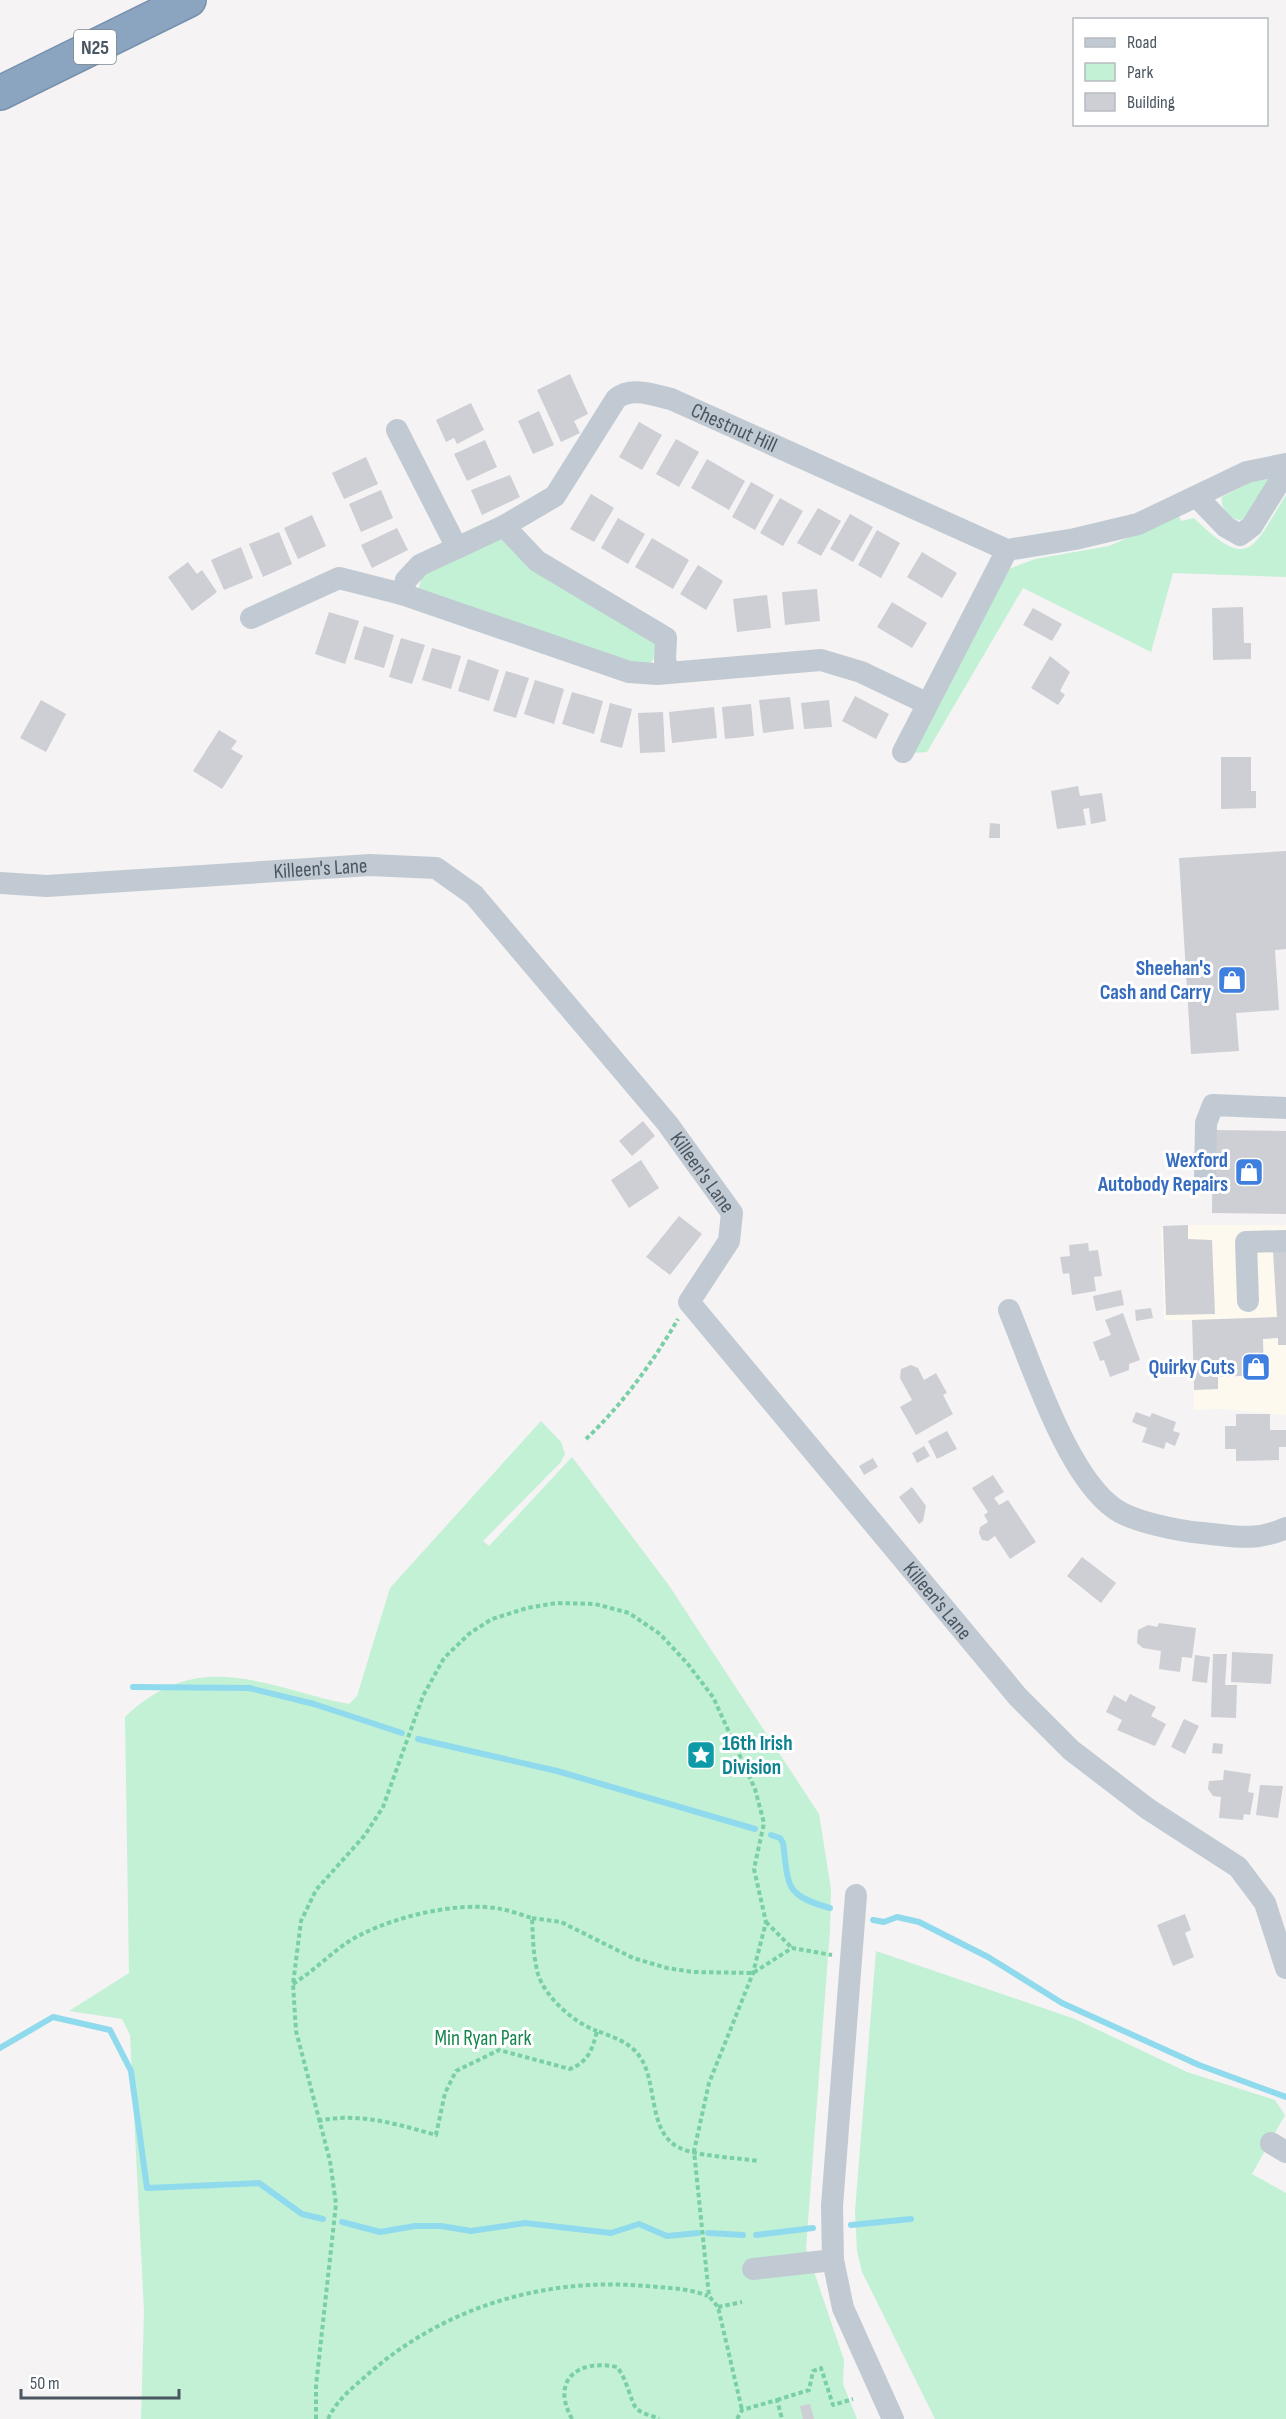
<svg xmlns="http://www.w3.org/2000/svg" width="1286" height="2419" font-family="'Sofia Sans Condensed',sans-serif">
<rect width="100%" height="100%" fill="#f5f3f3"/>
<!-- commercial -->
<path fill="#fdf9ef" d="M 1188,1225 L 1286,1225 L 1286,1415 L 1223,1409 L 1194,1410 L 1192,1320 L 1164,1320 L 1161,1228 Z"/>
<!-- green -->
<path fill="#c3f1d5" d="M 1271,478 L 1249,516 L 1240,520 C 1229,519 1220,508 1222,497 L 1251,482 Z
M 1286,495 L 1286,577 L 1173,573 L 1151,652 L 1023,588 L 927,752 L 912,753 L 1009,569 L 1035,559 L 1109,546 L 1179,516 L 1181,521 L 1194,518 C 1251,574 1253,547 1286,495 Z
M 504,538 L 652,639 L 656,646 L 653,660 L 646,666 L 634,665 L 427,596 L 419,588 L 422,575 Z
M 541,1421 L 561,1442 L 565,1454 L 561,1462 L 483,1541 L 489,1546 L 572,1457 L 668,1584 L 819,1814 L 831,1889 L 830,1930 L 806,2248 L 844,2360 L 843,2384 L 857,2419 L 141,2419 L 144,2311 L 130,2035 L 122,2019 L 69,2011 L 129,1973 L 125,1717 C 199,1646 264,1687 349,1704 L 357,1696 L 390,1588 Z
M 876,1951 L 1075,2019 L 1187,2072 L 1275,2100 L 1285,2115 L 1252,2174 L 1286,2193 L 1286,2419 L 935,2419 L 862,2272 L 857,2251 L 855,2211 Z"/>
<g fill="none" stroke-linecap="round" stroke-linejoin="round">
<!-- stream -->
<path stroke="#90daee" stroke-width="6" d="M 133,1687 L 249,1688 L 314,1704 L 402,1733
M 418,1739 L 557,1771 L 755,1829
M 771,1835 L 780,1838 L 783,1843 C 789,1887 784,1895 830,1908
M 873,1920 L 884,1922 L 897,1917 L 919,1922 L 988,1957 L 1062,2003 L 1199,2065 L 1286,2097
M 0,2048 L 53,2017 L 110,2030 L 131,2071 L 147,2188 L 259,2183 L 302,2214 L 323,2219
M 342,2222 L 380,2232 L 415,2226 L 441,2226 L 471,2231 L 525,2223 L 611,2233 L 639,2224 L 667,2236 L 698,2233
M 851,2225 L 911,2219
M 708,2233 L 743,2235
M 756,2235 L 813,2228"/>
</g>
<!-- building -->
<path fill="#cdcfd5" d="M 570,374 L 588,414 L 574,421 L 580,433 L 561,442 L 537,390 Z
M 471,403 L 484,430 L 457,444 L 454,438 L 446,442 L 436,420 Z
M 539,411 L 554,445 L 533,454 L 518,421 Z
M 639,422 L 662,435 L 642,470 L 619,457 Z
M 676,439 L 699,452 L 679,487 L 656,474 Z
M 485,440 L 497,467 L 467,481 L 454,454 Z
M 366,457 L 378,484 L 344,499 L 332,473 Z
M 707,459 L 745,481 L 729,510 L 691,488 Z
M 510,475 L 520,497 L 482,515 L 471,490 Z
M 751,482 L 774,495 L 755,530 L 732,517 Z
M 381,490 L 393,518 L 361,532 L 349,504 Z
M 591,494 L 614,508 L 594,542 L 570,529 Z
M 780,498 L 803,511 L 783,546 L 760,533 Z
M 818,508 L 841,521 L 821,556 L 797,543 Z
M 850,514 L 873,527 L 853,562 L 830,549 Z
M 312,515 L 326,546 L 298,559 L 284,528 Z
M 618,518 L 645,534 L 628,564 L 601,548 Z
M 397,528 L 408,550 L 372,568 L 361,545 Z
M 877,530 L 900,543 L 881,578 L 858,565 Z
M 279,532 L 292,564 L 263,577 L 249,544 Z
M 652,538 L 689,560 L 673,589 L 635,567 Z
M 241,547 L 253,578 L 224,590 L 211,560 Z
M 922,552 L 957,573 L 942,598 L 907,577 Z
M 188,562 L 197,574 L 202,570 L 217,592 L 192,611 L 168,577 Z
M 698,565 L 723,581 L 706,610 L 680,594 Z
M 817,589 L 820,621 L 785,625 L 782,592 Z
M 767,595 L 771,628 L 737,632 L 733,599 Z
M 892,602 L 927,623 L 912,648 L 877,627 Z
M 1243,607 L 1244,643 L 1251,643 L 1251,659 L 1213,660 L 1212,608 Z
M 1033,608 L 1062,624 L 1052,641 L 1023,625 Z
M 329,612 L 359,621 L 345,664 L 315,654 Z
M 364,626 L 394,635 L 384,668 L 354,659 Z
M 401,638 L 425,645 L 412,684 L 389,677 Z
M 432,648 L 461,656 L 451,689 L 422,680 Z
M 1050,656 L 1070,672 L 1060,691 L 1065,695 L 1058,705 L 1031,688 Z
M 468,659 L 499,670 L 489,701 L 458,691 Z
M 506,671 L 529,678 L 516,718 L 493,711 Z
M 535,680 L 564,689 L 554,724 L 524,714 Z
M 572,692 L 603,701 L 594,734 L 562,724 Z
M 855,696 L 889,714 L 876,739 L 842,721 Z
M 790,697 L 794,729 L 763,733 L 759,700 Z
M 41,700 L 66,714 L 46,752 L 20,738 Z
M 829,700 L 832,727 L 804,729 L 801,703 Z
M 610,703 L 632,709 L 622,748 L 600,742 Z
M 751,704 L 754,736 L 725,739 L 722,707 Z
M 714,707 L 717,738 L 672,743 L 669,712 Z
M 663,712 L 665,752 L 640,753 L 638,713 Z
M 219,730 L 237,741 L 231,749 L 243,756 L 222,789 L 193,771 Z
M 1221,757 L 1251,757 L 1251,791 L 1256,791 L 1256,808 L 1221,809 Z
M 1078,786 L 1080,796 L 1102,793 L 1106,821 L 1091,824 L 1089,808 L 1083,809 L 1086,825 L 1057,829 L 1051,791 Z
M 990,823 L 1000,824 L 1000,838 L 989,838 Z
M 1286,851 L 1286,949 L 1275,950 L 1279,1010 L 1236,1013 L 1239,1051 L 1191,1054 L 1179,858 Z
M 643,1121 L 655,1136 L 632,1156 L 619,1141 Z
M 1213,1130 L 1286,1131 L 1286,1214 L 1212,1213 Z
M 641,1160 L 659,1188 L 629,1208 L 611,1180 Z
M 679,1216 L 702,1234 L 670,1275 L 646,1257 Z
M 1188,1225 L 1188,1239 L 1212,1240 L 1215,1314 L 1166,1315 L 1163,1226 Z
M 1088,1243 L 1089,1251 L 1098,1250 L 1102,1276 L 1094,1277 L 1096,1291 L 1072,1295 L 1069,1273 L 1063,1274 L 1060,1257 L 1070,1256 L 1069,1245 Z
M 1273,1252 L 1286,1252 L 1286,1345 L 1278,1345 L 1278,1338 L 1263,1339 L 1264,1375 L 1218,1377 L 1218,1389 L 1194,1390 L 1192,1320 L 1277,1317 Z
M 1121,1290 L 1124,1305 L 1096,1311 L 1093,1296 Z
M 1151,1308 L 1153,1318 L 1136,1321 L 1135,1310 Z
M 1123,1313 L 1140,1360 L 1129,1364 L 1129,1370 L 1110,1377 L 1104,1360 L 1100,1361 L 1093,1342 L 1111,1335 L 1105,1320 Z
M 911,1365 L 918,1368 L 924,1380 L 936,1373 L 947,1393 L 943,1395 L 953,1414 L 916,1435 L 900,1407 L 912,1400 L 900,1378 L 901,1369 Z
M 1136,1412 L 1150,1417 L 1152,1413 L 1176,1422 L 1173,1431 L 1180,1433 L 1175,1446 L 1166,1442 L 1164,1449 L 1142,1442 L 1147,1428 L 1132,1422 Z
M 1236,1414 L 1270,1414 L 1270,1430 L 1286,1430 L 1286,1447 L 1279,1447 L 1279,1460 L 1236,1461 L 1236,1449 L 1225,1449 L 1225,1426 L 1236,1426 Z
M 947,1431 L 957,1449 L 937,1459 L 928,1441 Z
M 924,1446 L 930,1456 L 917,1463 L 912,1453 Z
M 873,1458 L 878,1467 L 864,1475 L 859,1466 Z
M 993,1475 L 1004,1492 L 994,1498 L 999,1505 L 1008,1500 L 1036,1542 L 1010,1559 L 995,1536 L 988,1541 L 982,1540 L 979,1533 L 980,1527 L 988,1522 L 984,1515 L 988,1512 L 972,1488 Z
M 912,1487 L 926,1506 L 923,1521 L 919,1524 L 899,1497 Z
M 1082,1557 L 1116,1583 L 1101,1603 L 1067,1576 Z
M 1159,1623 L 1196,1628 L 1192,1658 L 1182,1657 L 1180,1672 L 1159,1669 L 1161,1651 L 1143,1648 L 1137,1643 L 1138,1630 L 1148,1625 L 1157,1627 Z
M 1232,1652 L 1273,1654 L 1271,1684 L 1231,1682 Z
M 1213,1654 L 1227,1654 L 1225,1685 L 1237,1685 L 1236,1718 L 1211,1717 Z
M 1195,1655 L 1210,1657 L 1207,1683 L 1192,1681 Z
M 1130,1694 L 1156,1707 L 1151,1716 L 1166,1724 L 1155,1746 L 1117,1730 L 1122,1720 L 1106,1712 L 1114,1695 L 1126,1702 Z
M 1184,1719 L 1199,1726 L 1185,1754 L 1171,1747 Z
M 1213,1743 L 1223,1744 L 1222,1754 L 1212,1753 Z
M 1224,1770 L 1251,1774 L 1248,1792 L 1254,1793 L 1250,1815 L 1244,1814 L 1243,1820 L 1219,1818 L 1221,1797 L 1213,1796 L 1208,1789 L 1209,1781 L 1223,1780 Z
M 1260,1785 L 1283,1786 L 1278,1818 L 1256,1815 Z
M 1185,1914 L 1191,1930 L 1185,1933 L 1194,1957 L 1173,1966 L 1157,1925 Z
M 810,2404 L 814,2419 L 803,2419 L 800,2406 Z"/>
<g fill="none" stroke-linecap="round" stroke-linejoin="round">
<!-- highway casing -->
<g stroke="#7690ad" stroke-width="36">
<path id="highway" d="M 0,93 L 189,0"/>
</g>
<!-- path -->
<path stroke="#7ad0a6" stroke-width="4" stroke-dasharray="4.5 3" stroke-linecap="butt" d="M 586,1439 C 622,1405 653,1362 678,1319
M 532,1918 L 561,1922 L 633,1958 L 667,1968 L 693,1972 L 753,1973 L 792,1948 L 832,1955
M 766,1922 L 792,1948
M 293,1984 C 312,1972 327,1957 345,1944 C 381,1919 457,1900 501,1909 C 511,1911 522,1915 532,1918 C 533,1937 533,1956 538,1974 C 545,1997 574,2023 597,2031
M 318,2121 C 358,2112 397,2124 436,2135 L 445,2093 L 456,2071 L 499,2050 L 570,2069 C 589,2061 592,2050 597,2031 C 613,2037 630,2042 640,2057 C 658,2082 647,2133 680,2148 C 696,2156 739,2158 758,2161
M 718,2307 L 742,2302
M 777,2400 L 809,2390 L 813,2371 L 821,2368 L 833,2405 L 853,2399
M 316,2419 L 316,2386 L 336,2204 L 330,2161 L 296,2031 L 293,1984 L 301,1921 L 316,1890 L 365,1835 L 383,1807 L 423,1696 L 444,1658 L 470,1633 L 492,1619 L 527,1608 L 557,1603 L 595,1604 L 629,1613 L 660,1634 L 687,1663 L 713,1697 L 755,1789 L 764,1823 L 754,1869 L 766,1922 L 753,1973 L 709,2083 L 694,2151 L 709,2296 L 718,2307 L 742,2410
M 328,2419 C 336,2401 352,2388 367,2375 C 444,2307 544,2277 646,2286 C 667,2288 688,2288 708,2296
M 572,2419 C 550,2379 579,2359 617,2367 C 627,2379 631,2402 636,2408 C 643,2415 652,2415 659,2419
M 737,2419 L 742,2410 L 777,2400 L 782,2419"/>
<!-- minor -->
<g stroke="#c1cad2" stroke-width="22">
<path d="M 397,430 L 457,548"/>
<path d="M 1198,498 L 1226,527 L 1240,535 L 1252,526 L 1286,471"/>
<path d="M 504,526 L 537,561 L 666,638 L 665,660 L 669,672"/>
<path id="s1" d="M 402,594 L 406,580 L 420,565 L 504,526 L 555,496 L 616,399 C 631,386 653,395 671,399 L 1007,550 L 1075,539 L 1138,524 L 1247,472 L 1286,464"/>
<path d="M 251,618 L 339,578 L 402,594 L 629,672 L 657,674 L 821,660 L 861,672 L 926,703"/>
<path d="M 903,752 L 1007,550"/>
<path id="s2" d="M 0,883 L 47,886 L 370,865 L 436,868 L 474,895 L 667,1123 L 732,1213 L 729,1241 L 689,1302 L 1018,1697 L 1071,1750 L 1148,1809 L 1238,1867 L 1265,1903 L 1286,1968"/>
<path d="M 1205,1177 L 1206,1123 L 1213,1105 L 1286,1108"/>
<path d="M 1248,1301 L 1246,1242 L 1286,1241"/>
<path d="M 1009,1310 C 1032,1365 1067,1476 1115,1509 C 1133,1522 1180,1531 1202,1533 C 1235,1536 1255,1542 1286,1528"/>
<path d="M 856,1895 L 832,2206 L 833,2260 L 843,2308 L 893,2419"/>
<path d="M 1271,2143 L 1286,2152"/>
<path d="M 753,2269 L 833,2260"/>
</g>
<!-- highway -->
<use href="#highway" stroke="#8ba5c1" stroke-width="33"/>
</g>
<!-- icons -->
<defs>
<g id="shop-square" transform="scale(1.5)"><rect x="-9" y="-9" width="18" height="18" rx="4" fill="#3f7fe0" stroke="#fff"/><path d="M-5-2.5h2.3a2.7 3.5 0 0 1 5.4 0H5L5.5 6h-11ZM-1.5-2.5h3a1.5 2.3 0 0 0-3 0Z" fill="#fff"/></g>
<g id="sight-square" transform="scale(1.5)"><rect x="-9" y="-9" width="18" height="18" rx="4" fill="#0f9aa8" stroke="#fff"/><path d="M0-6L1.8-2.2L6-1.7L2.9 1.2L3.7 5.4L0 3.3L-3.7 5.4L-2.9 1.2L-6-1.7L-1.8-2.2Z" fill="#fff"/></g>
</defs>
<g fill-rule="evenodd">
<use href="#shop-square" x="1232" y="980"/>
<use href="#shop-square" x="1249" y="1172"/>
<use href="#shop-square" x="1256" y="1367"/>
<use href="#sight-square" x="701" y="1755"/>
</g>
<g text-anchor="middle" stroke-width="6" stroke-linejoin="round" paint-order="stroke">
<!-- shield labels -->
<rect fill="#fff" stroke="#808990" stroke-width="1.5" x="74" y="30" width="42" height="34" rx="4.5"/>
<g font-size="20" font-weight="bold" fill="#4a5661">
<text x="95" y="54">N25</text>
</g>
<!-- street labels -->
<g font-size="21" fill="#4a5661" stroke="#fff">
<text dy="7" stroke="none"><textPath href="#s1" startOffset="428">Chestnut Hill</textPath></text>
<text dy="7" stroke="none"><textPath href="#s2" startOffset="321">Killeen's Lane</textPath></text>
<text dy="7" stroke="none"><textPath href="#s2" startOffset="843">Killeen's Lane</textPath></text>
<text dy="7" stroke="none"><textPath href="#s2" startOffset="1383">Killeen's Lane</textPath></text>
</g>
<!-- shop labels -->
<g font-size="21" font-weight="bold" fill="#366cbe" stroke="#fff" text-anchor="end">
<text x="1211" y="975">Sheehan's<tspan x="1211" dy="24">Cash and Carry</tspan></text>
<text x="1228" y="1167">Wexford<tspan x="1228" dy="24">Autobody Repairs</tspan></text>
<text x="1235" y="1374">Quirky Cuts</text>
</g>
<!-- culture labels -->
<g font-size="21" font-weight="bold" fill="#0d838f" stroke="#fff" text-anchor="start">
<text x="722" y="1750">16th Irish<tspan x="722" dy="24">Division</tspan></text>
</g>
<!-- park labels -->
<g font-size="21" fill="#17864f" stroke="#fff">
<text x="483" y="2045">Min Ryan Park</text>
</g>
</g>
<!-- legend -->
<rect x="1073" y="18" width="195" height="108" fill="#ffffff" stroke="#b7bbc0" stroke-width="1.5"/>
<rect x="1085" y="38" width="30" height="9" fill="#c1cad2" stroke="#b7bbc0" stroke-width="1.5"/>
<text x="1127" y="48" font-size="18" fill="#4a5661">Road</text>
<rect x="1085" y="63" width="30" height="18" fill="#c3f1d5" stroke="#b7bbc0" stroke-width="1.5"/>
<text x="1127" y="78" font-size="18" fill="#4a5661">Park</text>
<rect x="1085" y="93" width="30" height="18" fill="#cdcfd5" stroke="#b7bbc0" stroke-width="1.5"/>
<text x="1127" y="108" font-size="18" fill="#4a5661">Building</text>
<!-- scale -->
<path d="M21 2389v9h158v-9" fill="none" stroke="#4a5661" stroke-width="3"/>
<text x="30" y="2389" font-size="18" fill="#4a5661" stroke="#ffffff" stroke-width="4.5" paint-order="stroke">50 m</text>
</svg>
